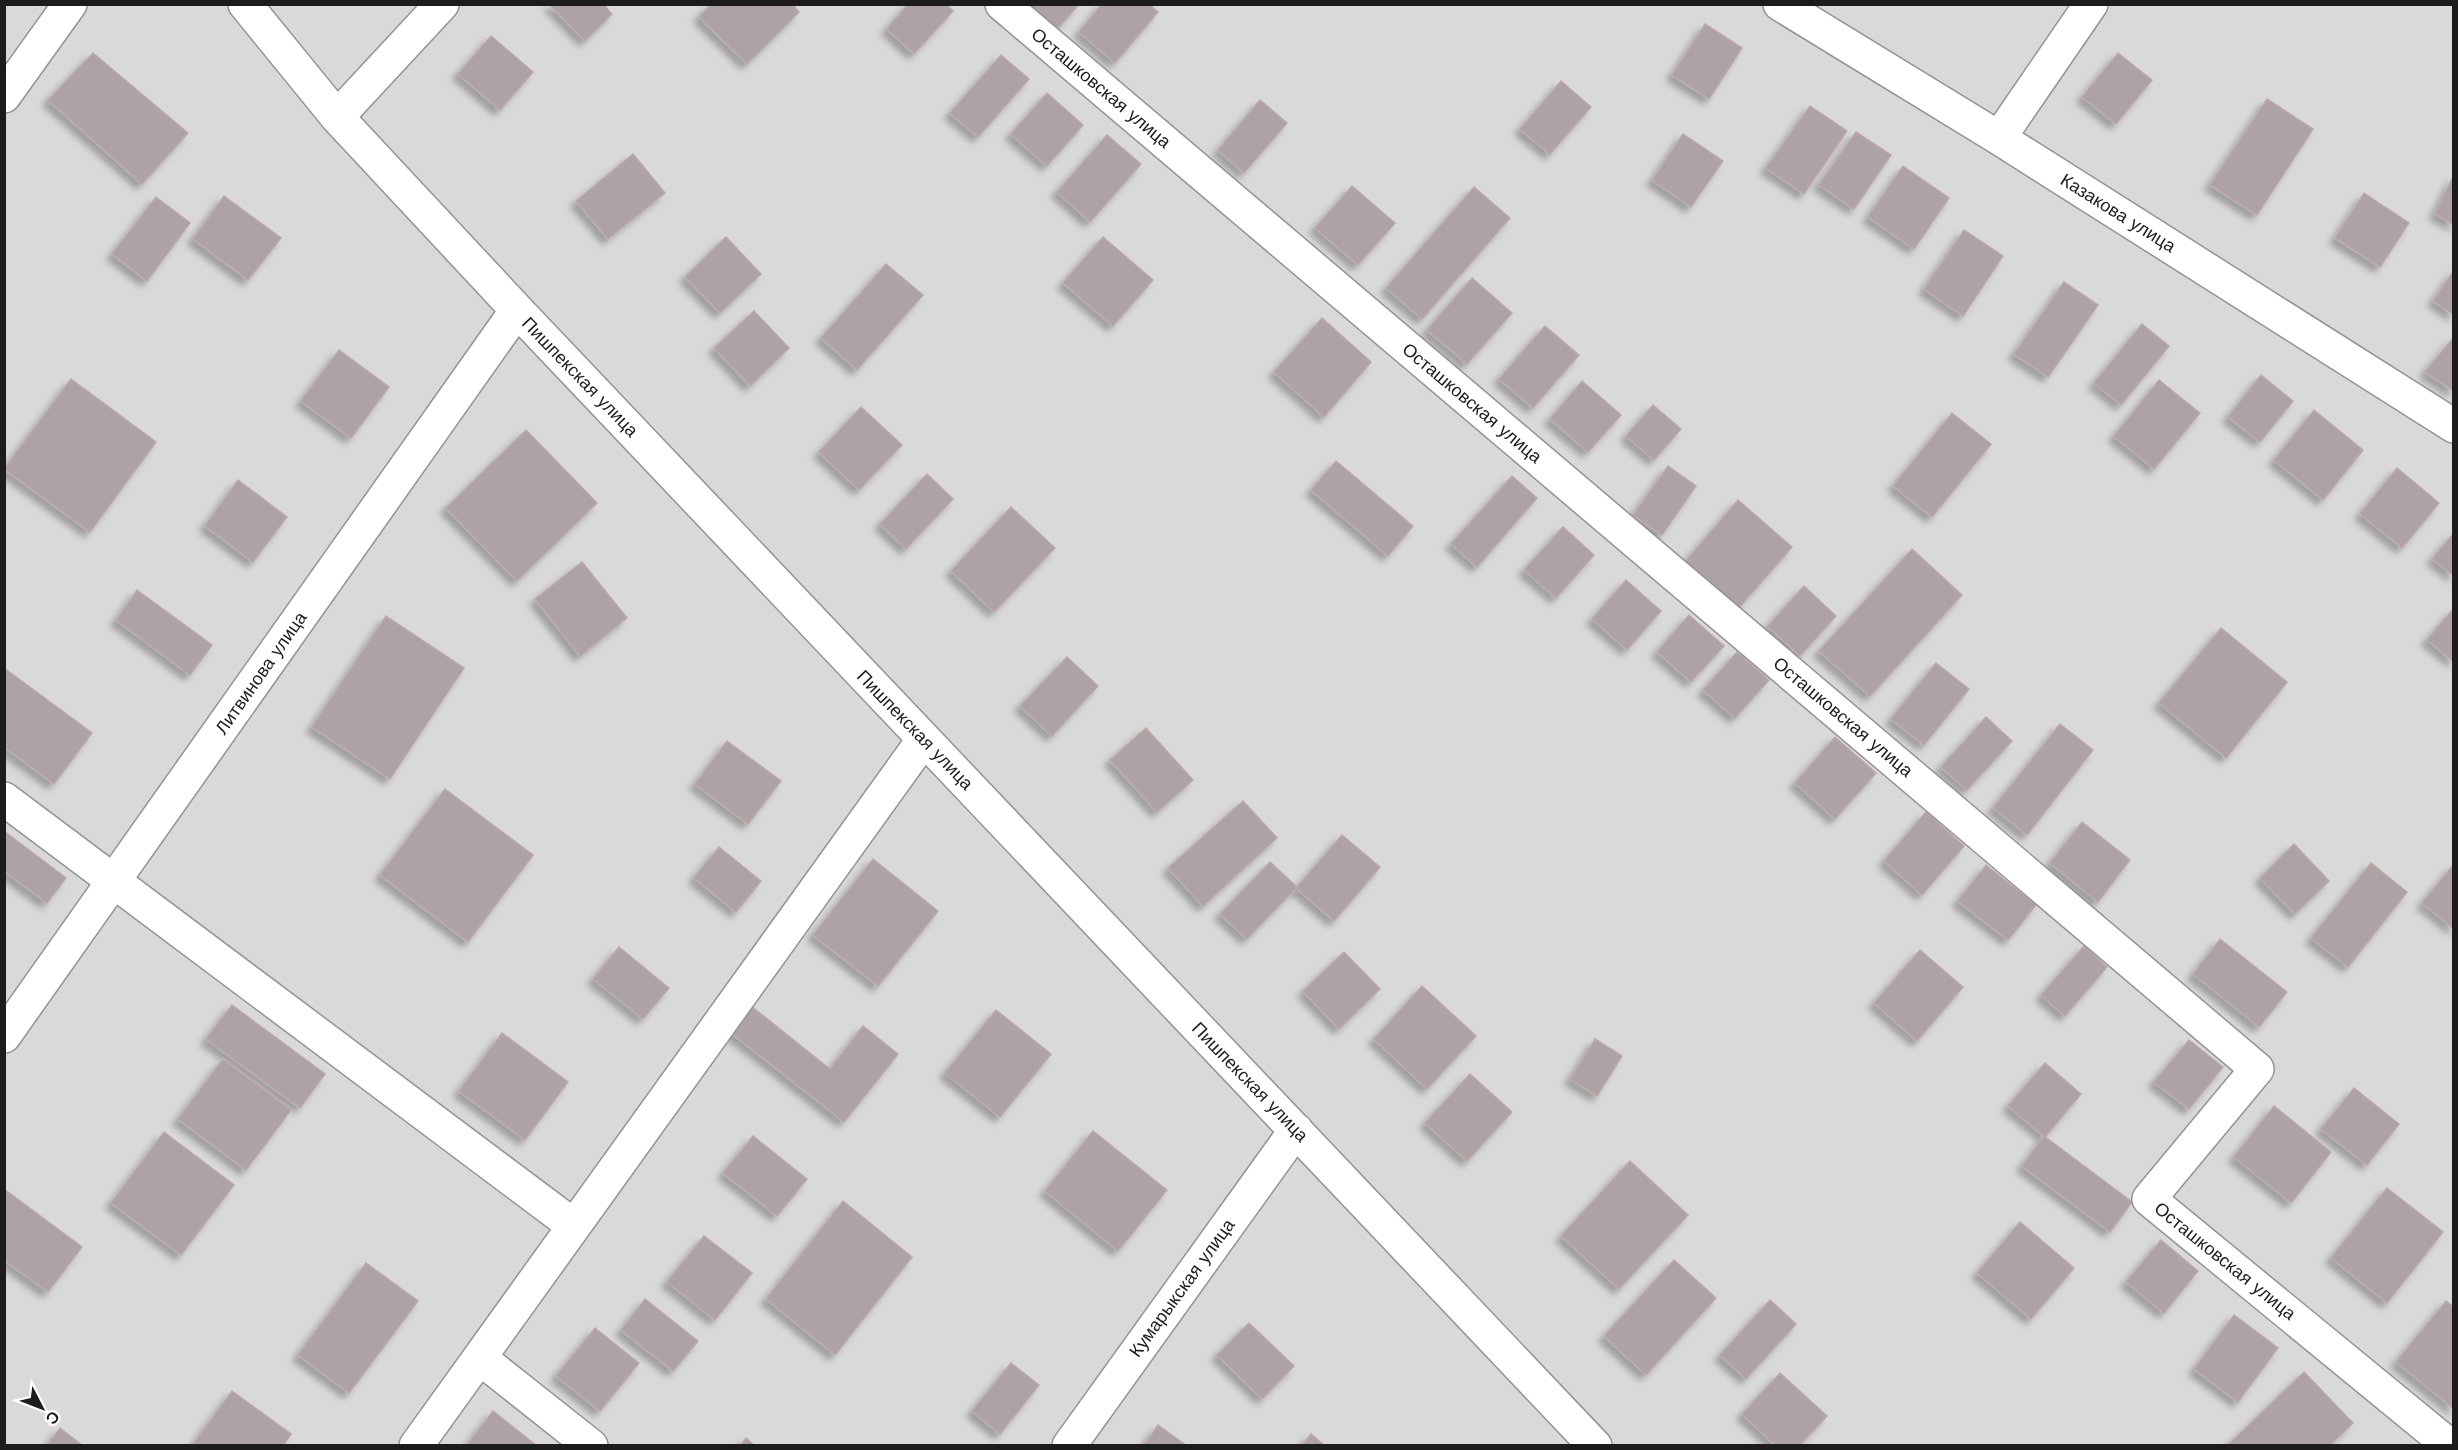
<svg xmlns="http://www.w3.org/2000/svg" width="2458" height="1450" font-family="'Work Sans',sans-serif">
<defs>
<filter id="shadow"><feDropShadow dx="-5.5" dy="5.5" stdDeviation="3" flood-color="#0004"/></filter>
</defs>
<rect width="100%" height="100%" fill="#ece4e3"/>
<!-- residential -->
<path fill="#dad9da" d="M 5,5 L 2453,5 L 2453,1445 L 5,1445 Z"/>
<!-- building -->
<path fill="#aea3a4" stroke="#bca8aa" stroke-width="1.5" filter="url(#shadow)" d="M 549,4 L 603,4 L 612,14 L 585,41 Z
M 711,4 L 792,4 L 799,12 L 747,64 L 699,17 Z
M 908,4 L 946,4 L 953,11 L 914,54 L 887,29 Z
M 1017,4 L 1079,4 L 1052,35 Z
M 1102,4 L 1149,4 L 1158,12 L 1115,63 L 1079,32 Z
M 1705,24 L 1742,48 L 1709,99 L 1672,75 Z
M 491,36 L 533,72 L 500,110 L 458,74 Z
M 93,53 L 188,133 L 142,184 L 48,100 Z
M 2118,53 L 2152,80 L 2116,124 L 2082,97 Z
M 1001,55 L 1029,79 L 978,137 L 950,113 Z
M 1561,81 L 1591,107 L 1550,154 L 1520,129 Z
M 1047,93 L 1083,125 L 1047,166 L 1011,134 Z
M 2267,99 L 2313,129 L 2257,215 L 2210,185 Z
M 1260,100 L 1287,123 L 1244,173 L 1218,150 Z
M 1810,106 L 1847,131 L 1804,194 L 1766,168 Z
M 1856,132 L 1891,155 L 1854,209 L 1819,185 Z
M 1683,134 L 1723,161 L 1691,207 L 1652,180 Z
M 1107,135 L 1141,164 L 1090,222 L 1057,192 Z
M 633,154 L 665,193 L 608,239 L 576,201 Z
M 1903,166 L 1949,198 L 1914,249 L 1868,217 Z
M 2454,175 L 2454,225 L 2435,214 Z
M 1352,186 L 1395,223 L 1358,265 L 1315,228 Z
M 1474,187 L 1510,218 L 1422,319 L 1386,288 Z
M 2364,193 L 2409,223 L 2380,267 L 2335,238 Z
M 224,196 L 281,238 L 248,280 L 193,239 Z
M 156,197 L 190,223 L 147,281 L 112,254 Z
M 1964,230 L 2003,256 L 1963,316 L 1924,289 Z
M 726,237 L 761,274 L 720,313 L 685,277 Z
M 1103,237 L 1153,280 L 1113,326 L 1063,283 Z
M 886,264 L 923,295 L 857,370 L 821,338 Z
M 2454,270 L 2454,315 L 2433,301 Z
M 1472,278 L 1512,313 L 1467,364 L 1427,330 Z
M 2064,282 L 2098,305 L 2048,377 L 2014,354 Z
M 754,311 L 789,348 L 750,386 L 714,348 Z
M 1322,318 L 1371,362 L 1324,417 L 1274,372 Z
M 2142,324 L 2169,346 L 2121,405 L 2094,383 Z
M 1545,326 L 1579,355 L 1533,408 L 1499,379 Z
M 2454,337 L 2454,391 L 2425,372 Z
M 339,350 L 389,387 L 351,438 L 301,401 Z
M 2261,375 L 2293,401 L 2260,442 L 2228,417 Z
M 71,379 L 156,442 L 90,532 L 4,469 Z
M 2159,380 L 2200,413 L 2154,469 L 2114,436 Z
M 1582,381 L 1621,415 L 1588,452 L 1550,419 Z
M 1653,405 L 1681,429 L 1654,460 L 1626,436 Z
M 861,407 L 902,445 L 859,490 L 819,452 Z
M 2314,410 L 2363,450 L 2323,500 L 2274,460 Z
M 1952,413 L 1991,444 L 1932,517 L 1893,486 Z
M 526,430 L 597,503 L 517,581 L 446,508 Z
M 1336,461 L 1413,526 L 1388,556 L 1311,490 Z
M 1668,466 L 1696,486 L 1662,535 L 1633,515 Z
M 2397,468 L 2439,503 L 2402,548 L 2360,514 Z
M 927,474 L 953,499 L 906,549 L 880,524 Z
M 1512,476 L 1537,498 L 1477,567 L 1451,544 Z
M 238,480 L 287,517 L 253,562 L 205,526 Z
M 1738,500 L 1792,547 L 1737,610 L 1684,563 Z
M 1011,507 L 1055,548 L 994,612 L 951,571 Z
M 1563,527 L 1594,555 L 1556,598 L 1524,570 Z
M 2454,533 L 2454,576 L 2432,559 Z
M 1912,549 L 1962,595 L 1870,696 L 1819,651 Z
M 582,562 L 627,618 L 580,656 L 535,599 Z
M 1626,580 L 1661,611 L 1627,650 L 1592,619 Z
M 1804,586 L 1836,616 L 1800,656 L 1768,626 Z
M 137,590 L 212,645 L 190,675 L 116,620 Z
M 2454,608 L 2454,662 L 2427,640 Z
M 1689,615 L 1724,646 L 1691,682 L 1657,652 Z
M 386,616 L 464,668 L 390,779 L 312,727 Z
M 2221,628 L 2287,682 L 2226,758 L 2159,703 Z
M 1737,652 L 1769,680 L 1735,718 L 1703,690 Z
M 1067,657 L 1098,686 L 1052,736 L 1020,706 Z
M 1936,663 L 1969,689 L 1924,745 L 1891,719 Z
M 4,668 L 92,733 L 54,784 L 4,747 Z
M 1986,717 L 2012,741 L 1967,790 L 1941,767 Z
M 2060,724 L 2093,750 L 2027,835 L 1993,808 Z
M 1146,728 L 1193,780 L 1157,812 L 1110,760 Z
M 1835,737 L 1876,773 L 1835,819 L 1795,783 Z
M 727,741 L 781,781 L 748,824 L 695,784 Z
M 445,789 L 533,855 L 468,942 L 380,875 Z
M 1243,801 L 1277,838 L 1203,906 L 1168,868 Z
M 1926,812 L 1964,846 L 1922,895 L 1884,861 Z
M 2082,822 L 2130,860 L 2098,902 L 2050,863 Z
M 4,831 L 66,878 L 47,903 L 4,871 Z
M 1342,835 L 1380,867 L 1334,921 L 1296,888 Z
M 2294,844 L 2329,881 L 2295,914 L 2260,878 Z
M 719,847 L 761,881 L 736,912 L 694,878 Z
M 873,859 L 938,911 L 878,986 L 813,935 Z
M 1270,862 L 1297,887 L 1247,939 L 1220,914 Z
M 2371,863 L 2407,892 L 2348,967 L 2311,938 Z
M 2454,864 L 2454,929 L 2422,903 Z
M 1986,865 L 2036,905 L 2008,940 L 1958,901 Z
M 2220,939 L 2287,992 L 2259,1027 L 2193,974 Z
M 2084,946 L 2107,967 L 2065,1016 L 2041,995 Z
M 619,947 L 669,988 L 643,1019 L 593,979 Z
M 1920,950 L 1963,987 L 1917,1041 L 1874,1003 Z
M 1344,952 L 1380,989 L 1339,1029 L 1303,991 Z
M 1422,986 L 1476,1036 L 1427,1089 L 1374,1039 Z
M 232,1005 L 325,1074 L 300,1108 L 206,1039 Z
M 751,1006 L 830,1069 L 863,1026 L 898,1054 L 844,1122 L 730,1032 Z
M 996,1010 L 1051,1054 L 1000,1117 L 945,1073 Z
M 502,1033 L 568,1082 L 525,1140 L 459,1091 Z
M 1595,1039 L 1622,1056 L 1597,1096 L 1570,1079 Z
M 2189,1040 L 2223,1067 L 2189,1109 L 2154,1082 Z
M 223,1059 L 291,1110 L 246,1170 L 178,1119 Z
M 2045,1063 L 2081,1094 L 2045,1137 L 2008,1106 Z
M 1470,1074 L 1512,1112 L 1467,1161 L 1425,1123 Z
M 2354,1088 L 2399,1124 L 2367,1165 L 2321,1129 Z
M 2274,1106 L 2331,1152 L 2291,1203 L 2234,1157 Z
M 1093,1131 L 1167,1190 L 1118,1251 L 1045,1191 Z
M 164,1132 L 234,1185 L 181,1255 L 111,1203 Z
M 753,1136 L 807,1179 L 777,1216 L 723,1173 Z
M 2044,1136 L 2132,1202 L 2110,1232 L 2022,1166 Z
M 1630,1161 L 1688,1215 L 1619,1289 L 1561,1236 Z
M 2387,1188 L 2443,1232 L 2387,1303 L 2331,1258 Z
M 4,1189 L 82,1247 L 48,1292 L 4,1260 Z
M 843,1201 L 912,1257 L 835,1355 L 766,1299 Z
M 2020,1222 L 2074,1268 L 2031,1319 L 1977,1273 Z
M 704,1236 L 752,1273 L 715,1320 L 667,1282 Z
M 2161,1240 L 2198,1271 L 2164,1313 L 2126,1282 Z
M 1674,1260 L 1716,1298 L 1646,1375 L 1604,1336 Z
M 366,1263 L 418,1301 L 349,1393 L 298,1355 Z
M 645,1299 L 698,1341 L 673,1371 L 621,1330 Z
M 1770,1300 L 1796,1324 L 1746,1379 L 1720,1355 Z
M 2446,1301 L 2454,1307 L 2454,1409 L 2396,1362 Z
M 2234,1315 L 2278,1348 L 2238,1402 L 2194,1369 Z
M 1249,1323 L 1294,1366 L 1262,1399 L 1217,1355 Z
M 595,1328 L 639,1363 L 600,1411 L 556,1376 Z
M 1011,1363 L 1039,1385 L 1000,1434 L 972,1411 Z
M 2304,1372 L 2353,1423 L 2329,1446 L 2227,1446 Z
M 1780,1373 L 1827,1416 L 1799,1446 L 1776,1446 L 1742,1414 Z
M 232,1391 L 291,1434 L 283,1446 L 192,1446 Z
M 493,1411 L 537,1446 L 466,1446 Z
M 1158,1425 L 1187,1446 L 1144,1446 Z
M 60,1428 L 83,1446 L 47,1446 Z
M 1311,1434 L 1325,1446 L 1302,1446 Z
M 746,1438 L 755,1446 L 740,1446 Z"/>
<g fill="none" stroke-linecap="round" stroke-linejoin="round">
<!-- minor casing -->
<g stroke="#939393" stroke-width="36">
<path id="minor" d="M 245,4 L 337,117 L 517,310 L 1595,1446
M 1002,4 L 2257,1069 L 2149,1199 L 2450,1446
M 1780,4 L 1999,138 L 2454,426
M 4,96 L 70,4
M 337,117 L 442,4
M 1999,138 L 2091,4
M 4,799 L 574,1226
M 4,1036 L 517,310
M 480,1358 L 591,1446
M 416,1446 L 924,739
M 1069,1446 L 1296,1130"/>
</g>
<!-- minor -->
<use href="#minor" stroke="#fff" stroke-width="33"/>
</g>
<g text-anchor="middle" stroke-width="5" stroke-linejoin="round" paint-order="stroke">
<!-- street labels -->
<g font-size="18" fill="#1c1c1c" stroke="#fff">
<text transform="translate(1101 88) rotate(40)" y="6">Осташковская улица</text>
<text transform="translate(2118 213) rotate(32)" y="6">Казакова улица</text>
<text transform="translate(580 377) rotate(46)" y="6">Пишпекская улица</text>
<text transform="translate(1472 403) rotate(40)" y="6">Осташковская улица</text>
<text transform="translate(261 673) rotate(-55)" y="6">Литвинова улица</text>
<text transform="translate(1843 717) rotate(40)" y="6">Осташковская улица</text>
<text transform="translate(915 730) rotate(46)" y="6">Пишпекская улица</text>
<text transform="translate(1250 1082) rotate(46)" y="6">Пишпекская улица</text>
<text transform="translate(2225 1261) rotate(39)" y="6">Осташковская улица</text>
<text transform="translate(1182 1288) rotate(-54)" y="6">Кумарыкская улица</text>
</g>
</g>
<!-- border -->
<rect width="2458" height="1450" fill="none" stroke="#1c1c1c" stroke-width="12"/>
<!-- north arrow -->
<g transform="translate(42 1408) rotate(132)" stroke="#ffffff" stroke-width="4.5" paint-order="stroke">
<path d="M0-4.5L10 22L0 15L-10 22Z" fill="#1c1c1c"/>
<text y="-9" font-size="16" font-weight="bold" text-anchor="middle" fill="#1c1c1c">С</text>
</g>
</svg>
